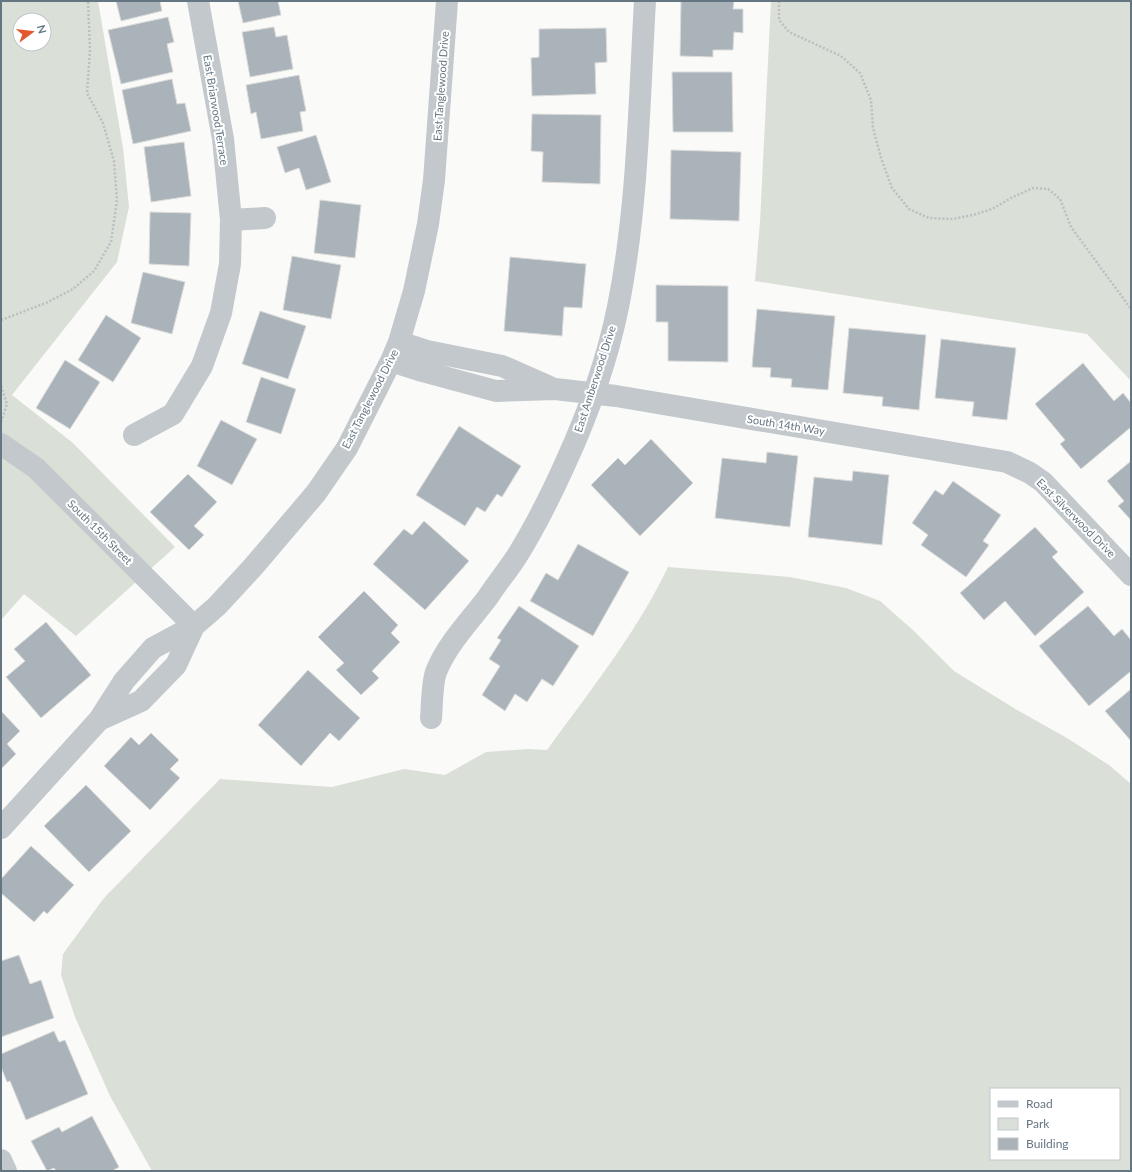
<svg xmlns="http://www.w3.org/2000/svg" width="1132" height="1172" font-family="Lato,sans-serif">
<rect width="100%" height="100%" fill="#fafaf8"/>
<!-- green -->
<path fill="#dadfd7" fill-rule="evenodd" d="M 1,1 L 98,1 L 123,148 L 129,207 L 117,262 L 12,395 L 73,443 L 175,547 L 76,636 L 24,594 L 1,620 ZM 20,20 L 44,20 L 44,44 L 20,44 Z
M 771,1 L 1131,1 L 1131,381 L 1087,334 L 755,281 L 760,222 Z
M 668,567 L 790,577 L 846,588 L 880,601 L 914,631 L 954,671 L 1017,710 L 1067,738 L 1109,765 L 1131,784 L 1131,1171 L 152,1171 L 110,1096 L 75,1017 L 61,975 L 63,954 L 104,898 L 220,779 L 332,787 L 404,769 L 445,775 L 486,752 L 528,749 L 547,750 C 590,691 637,632 668,567 ZM 991,1089 L 1119,1089 L 1119,1159 L 991,1159 Z"/>
<!-- building -->
<path fill="#aab3b9" stroke="#dcdcda" d="M 116,1 L 160,1 L 162,11 L 121,21 Z
M 238,1 L 278,1 L 281,15 L 243,23 Z
M 681,1 L 734,1 L 733,9 L 743,9 L 743,33 L 734,32 L 733,50 L 713,50 L 713,57 L 680,56 Z
M 168,17 L 174,42 L 167,44 L 173,72 L 121,84 L 108,30 Z
M 274,27 L 276,37 L 287,35 L 293,69 L 250,77 L 242,32 Z
M 606,28 L 607,62 L 595,63 L 596,94 L 532,96 L 531,58 L 539,57 L 539,29 Z
M 672,72 L 732,72 L 733,132 L 673,132 Z
M 299,75 L 306,111 L 300,112 L 303,131 L 261,139 L 256,112 L 251,114 L 246,85 Z
M 172,79 L 177,104 L 185,103 L 191,131 L 133,144 L 122,90 Z
M 532,114 L 601,115 L 600,184 L 542,182 L 543,152 L 531,151 Z
M 316,135 L 331,182 L 306,190 L 299,168 L 285,173 L 277,147 Z
M 184,142 L 191,196 L 151,202 L 144,147 Z
M 671,150 L 741,152 L 739,221 L 670,219 Z
M 320,200 L 361,205 L 355,258 L 314,253 Z
M 150,212 L 191,213 L 189,266 L 149,264 Z
M 292,256 L 341,265 L 331,319 L 283,310 Z
M 510,257 L 586,264 L 582,308 L 564,307 L 562,336 L 504,331 Z
M 143,272 L 185,282 L 172,334 L 131,323 Z
M 656,285 L 728,286 L 728,362 L 668,361 L 668,322 L 656,322 Z
M 757,309 L 835,316 L 828,390 L 791,387 L 792,379 L 770,377 L 771,368 L 752,367 Z
M 260,311 L 306,326 L 288,379 L 242,364 Z
M 106,315 L 141,338 L 113,382 L 78,360 Z
M 849,328 L 926,335 L 919,410 L 882,406 L 883,397 L 843,393 Z
M 941,339 L 1016,348 L 1007,420 L 972,416 L 974,402 L 935,398 Z
M 65,360 L 100,382 L 70,429 L 36,408 Z
M 1083,363 L 1114,401 L 1123,393 L 1131,403 L 1131,427 L 1081,469 L 1060,444 L 1065,440 L 1035,404 Z
M 261,377 L 296,389 L 281,434 L 246,422 Z
M 221,420 L 257,439 L 232,485 L 197,466 Z
M 459,426 L 521,466 L 502,497 L 497,494 L 485,512 L 477,507 L 465,526 L 416,495 Z
M 651,439 L 693,483 L 640,536 L 591,485 L 618,458 L 625,465 Z
M 767,452 L 798,456 L 790,527 L 715,518 L 722,458 L 766,463 Z
M 1131,461 L 1131,520 L 1118,506 L 1124,501 L 1107,481 Z
M 853,471 L 889,475 L 882,545 L 808,537 L 814,477 L 852,481 Z
M 188,474 L 217,502 L 194,526 L 204,535 L 189,550 L 150,512 Z
M 953,481 L 1001,515 L 983,541 L 989,545 L 966,577 L 921,545 L 928,535 L 912,523 L 935,490 L 943,495 Z
M 424,521 L 469,561 L 425,610 L 373,564 L 404,529 L 412,535 Z
M 1035,527 L 1058,552 L 1052,557 L 1084,592 L 1035,636 L 1005,601 L 984,620 L 960,593 Z
M 578,544 L 629,572 L 593,636 L 530,601 L 546,573 L 558,580 Z
M 364,591 L 398,625 L 391,633 L 400,642 L 372,671 L 379,678 L 361,695 L 336,670 L 344,663 L 318,637 Z
M 519,606 L 579,646 L 553,686 L 542,679 L 527,702 L 515,694 L 505,711 L 482,695 L 500,666 L 489,659 L 501,640 L 497,638 Z
M 1088,606 L 1114,636 L 1122,629 L 1131,640 L 1131,671 L 1089,706 L 1039,646 Z
M 46,622 L 91,675 L 41,718 L 6,677 L 25,661 L 14,649 Z
M 308,670 L 360,718 L 339,741 L 330,733 L 301,766 L 258,725 Z
M 1131,689 L 1131,741 L 1105,711 Z
M 1,711 L 20,731 L 7,744 L 16,754 L 1,769 Z
M 151,733 L 179,760 L 170,769 L 180,778 L 150,810 L 104,766 L 131,737 L 139,745 Z
M 86,785 L 131,831 L 89,872 L 44,826 Z
M 31,846 L 74,885 L 47,914 L 44,911 L 34,922 L 1,893 L 1,879 Z
M 19,955 L 30,984 L 41,980 L 54,1018 L 1,1037 L 1,961 Z
M 54,1031 L 59,1042 L 65,1040 L 88,1094 L 26,1120 L 10,1081 L 7,1082 L 1,1067 L 1,1054 Z
M 92,1116 L 119,1167 L 112,1171 L 56,1171 L 54,1168 L 47,1171 L 31,1141 L 59,1127 L 62,1132 Z"/>
<g fill="none" stroke-linecap="round" stroke-linejoin="round">
<!-- path -->
<path stroke="#bbbfc2" stroke-width="2.5" stroke-dasharray="2 2" stroke-linecap="butt" d="M 779,1 L 779,20 L 789,32 L 841,56 L 860,73 L 871,100 L 873,128 L 881,158 L 892,188 L 909,209 L 929,218 L 952,219 L 973,215 L 992,209 L 1013,197 L 1033,188 L 1048,189 L 1060,199 L 1071,227 L 1131,309
M 1,320 L 46,303 L 73,289 L 94,271 L 111,242 L 117,200 L 114,161 L 103,123 L 87,93 L 90,50 L 88,1
M 1,386 L 7,404 L 1,422"/>
<!-- minor -->
<path stroke="#c3c8cc" stroke-width="22" d="M 231,220 L 265,218
M 399,342 L 427,351 L 502,366 L 550,387
M 391,361 L 422,371 L 496,391 L 555,389 L 616,396 L 1007,462 L 1030,473 L 1043,482 L 1131,575
M 134,435 L 173,414 L 202,366 L 221,313 L 230,264 L 231,220 L 223,139 L 198,1
M 1,444 L 36,468 L 194,626
M 431,718 C 432,706 432,683 436,672 C 447,644 470,621 488,597 C 497,583 508,570 517,556 C 535,527 551,495 565,464 C 588,414 607,361 618,307 C 638,207 639,103 645,1
M 99,720 L 141,701 L 176,665 L 194,626
M 1,828 L 99,720 L 124,681 L 153,648 L 194,626 L 217,606 L 253,567 L 316,493 L 347,448 L 391,361 L 399,342 L 414,291 L 428,224 L 434,180 L 447,1
M 1,1160 L 6,1171"/>
</g>
<g text-anchor="middle" stroke-width="4" stroke-linejoin="round" paint-order="stroke">
<!-- street labels -->
<g font-size="11" fill="#657683" stroke="#fff">
<text transform="translate(441 86) rotate(-86)" y="4">East Tanglewood Drive</text>
<text transform="translate(216 110) rotate(81)" y="4">East Briarwood Terrace</text>
<text transform="translate(595 379) rotate(-72)" y="4">East Amberwood Drive</text>
<text transform="translate(370 399) rotate(-63)" y="4">East Tanglewood Drive</text>
<text transform="translate(786 425) rotate(9)" y="4">South 14th Way</text>
<text transform="translate(1076 518) rotate(45)" y="4">East Silverwood Drive</text>
<text transform="translate(100 532) rotate(45)" y="4">South 15th Street</text>
</g>
</g>
<!-- border -->
<rect width="1132" height="1172" fill="none" stroke="#657683" stroke-width="4"/>
<!-- legend -->
<rect x="990" y="1088" width="130" height="72" fill="#ffffff" stroke="#c1c8cd"/>
<rect x="998" y="1101" width="20" height="6" fill="#c3c8cc" stroke="#c1c8cd"/>
<text x="1026" y="1108" font-size="12" fill="#657683">Road</text>
<rect x="998" y="1118" width="20" height="12" fill="#dadfd7" stroke="#c1c8cd"/>
<text x="1026" y="1128" font-size="12" fill="#657683">Park</text>
<rect x="998" y="1138" width="20" height="12" fill="#aab3b9" stroke="#c1c8cd"/>
<text x="1026" y="1148" font-size="12" fill="#657683">Building</text>
<!-- north arrow -->
<g transform="translate(32 32) rotate(75)"><circle r="19" fill="#ffffff" stroke="#c1c8cd"/>
<path d="M0-3L7 15L0 10L-7 15Z" fill="#e4572e"/>
<text y="-6" font-size="11" font-weight="bold" text-anchor="middle" fill="#657683">N</text>
</g>
</svg>
